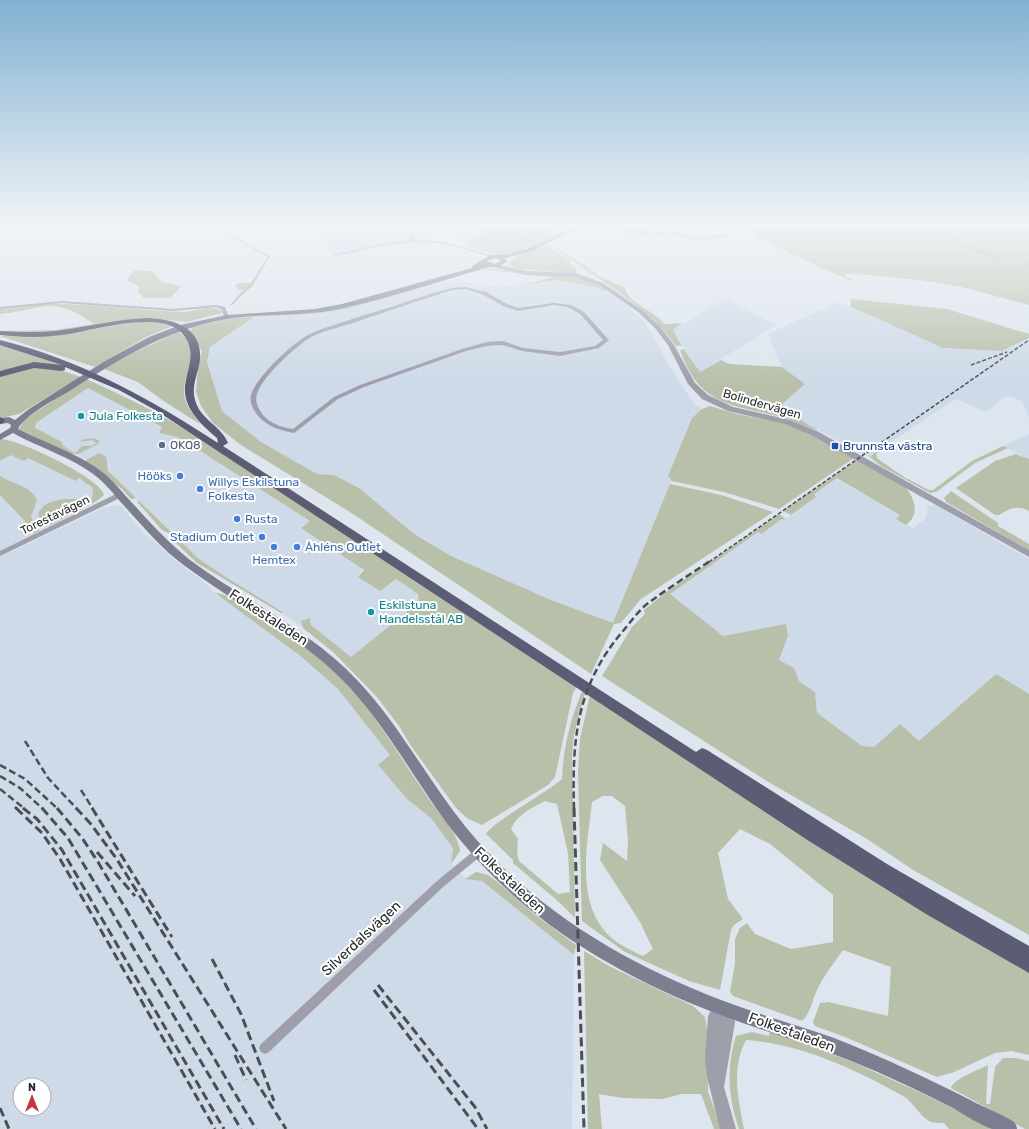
<svg xmlns="http://www.w3.org/2000/svg" width="1029" height="1129" font-family="Rubik,sans-serif">
<rect width="100%" height="100%" fill="#dde5ee"/>
<!-- built -->
<path fill="#cedae8" fill-rule="evenodd" d="M 311,224 L 426,224 L 432,237 L 432,244 L 414,243 L 398,244 L 335,257 Z
M 448,280 L 497,287 L 558,280 L 598,288 L 616,297 L 643,320 L 679,382 L 696,406 L 702,409 L 692,418 L 669,475 L 672,480 L 614,624 L 551,600 L 451,556 L 414,534 L 359,488 L 334,475 L 317,474 L 288,458 L 261,442 L 222,411 L 207,362 L 210,347 L 254,317 L 321,313 L 346,309 Z
M 724,299 L 776,325 L 700,372 L 673,330 Z
M 838,302 L 943,348 L 1002,351 L 1029,339 L 1029,417 L 1022,401 L 1013,397 L 1006,396 L 986,412 L 956,399 L 928,417 L 870,457 L 808,425 L 781,404 L 805,384 L 782,367 L 768,334 Z
M 88,388 L 162,427 L 160,433 L 177,437 L 191,445 L 310,521 L 301,528 L 362,569 L 358,577 L 396,579 L 418,594 L 419,602 L 351,657 L 312,626 L 311,621 L 301,621 L 303,628 L 281,613 L 283,611 L 226,577 L 199,559 L 111,475 L 107,467 L 107,462 L 99,453 L 86,460 L 35,429 L 36,423 Z
M 1029,434 L 1029,459 L 1003,446 L 1022,437 Z
M 0,446 L 57,465 L 99,489 L 102,498 L 73,515 L 0,551 Z
M 837,478 L 900,515 L 896,519 L 913,528 L 926,518 L 928,506 L 937,506 L 1029,559 L 1029,694 L 995,675 L 919,741 L 882,741 L 874,747 L 862,746 L 817,713 L 815,692 L 799,681 L 794,668 L 779,660 L 788,636 L 786,625 L 723,636 L 669,594 L 758,532 L 762,534 L 780,520 L 786,519 L 816,497 L 814,494 Z
M 116,505 L 121,506 L 145,535 L 148,536 L 176,561 L 204,582 L 216,595 L 255,621 L 298,655 L 338,689 L 373,731 L 390,755 L 378,765 L 408,800 L 431,818 L 454,848 L 451,864 L 465,878 L 482,881 L 574,955 L 572,1129 L 0,1129 L 0,557 L 103,508 ZM 20,1085 L 44,1085 L 44,1109 L 20,1109 Z"/>
<!-- green -->
<path fill="#b8c0aa" fill-rule="evenodd" d="M 458,224 L 547,224 L 568,226 L 550,235 L 554,236 C 516,252 508,261 466,246 L 470,236 L 488,237 L 482,231 Z
M 738,224 L 1029,224 L 1029,305 L 962,287 L 920,280 L 845,273 L 846,277 L 854,280 L 851,281 L 754,237 L 760,234 Z
M 619,228 L 646,229 L 662,232 L 676,231 L 685,234 L 726,234 L 730,237 L 700,241 L 675,236 L 664,235 L 653,238 L 621,233 Z
M 552,244 L 577,261 L 582,263 L 599,276 L 625,288 C 627,303 657,312 664,324 L 682,323 L 673,330 L 682,346 L 676,346 C 646,305 600,280 559,252 Z
M 548,246 L 571,262 L 569,264 L 576,269 L 576,272 L 574,273 L 518,269 L 511,266 L 510,263 C 517,253 537,250 548,246 Z
M 268,256 L 270,256 L 252,287 L 242,294 L 232,305 L 230,305 L 243,290 L 239,290 L 235,286 L 238,283 L 251,283 Z
M 481,268 L 580,278 L 595,283 L 607,290 L 605,292 L 598,288 L 558,280 L 524,285 L 552,277 L 535,276 L 483,269 L 451,278 L 449,277 Z
M 134,270 L 152,271 L 162,282 L 180,286 L 179,289 L 170,298 L 144,298 L 138,292 L 139,286 L 127,280 Z
M 397,295 L 346,309 L 321,313 L 254,317 L 210,347 L 207,362 L 222,411 L 261,442 L 317,474 L 334,475 L 359,488 L 414,534 L 451,556 L 551,600 L 613,623 L 670,484 L 721,495 L 773,512 L 641,599 L 621,623 L 614,624 L 591,674 L 350,512 L 241,445 L 213,423 L 201,406 L 196,392 L 198,369 L 202,351 L 190,331 L 193,327 L 225,319 L 301,313 Z
M 851,299 L 947,309 L 1029,334 L 1029,338 L 1002,351 L 943,348 L 851,307 Z
M 45,304 C 91,303 137,310 183,312 C 193,312 212,303 221,311 L 222,313 L 187,322 L 146,318 L 64,331 L 18,333 L 0,331 L 55,330 L 94,324 C 53,295 44,309 0,314 L 0,309 Z
M 153,321 L 172,326 L 146,337 L 95,367 L 0,336 L 68,333 L 130,323 Z
M 179,332 C 202,351 185,367 184,390 C 183,403 193,414 200,424 L 162,400 L 138,382 L 104,369 L 126,356 Z
M 0,344 L 54,361 L 67,367 L 33,364 L 0,371 Z
M 684,349 L 700,372 L 721,360 L 729,364 L 782,367 L 805,384 L 782,404 L 808,425 L 819,430 C 807,428 794,420 781,417 C 730,404 700,406 680,350 Z
M 52,367 L 81,377 L 19,414 L 0,418 L 0,376 L 24,368 Z
M 86,379 C 117,393 147,407 176,424 C 223,451 266,484 313,511 L 577,686 L 573,693 L 555,777 L 548,785 L 482,825 L 468,819 L 456,808 L 411,746 L 399,726 L 376,696 L 333,652 L 303,628 L 301,621 L 310,618 L 311,625 L 351,657 L 419,602 L 418,594 L 396,579 L 380,591 L 358,577 L 364,570 L 301,528 L 310,521 L 191,445 L 177,437 L 159,433 L 162,427 L 88,388 L 36,423 L 35,428 L 62,442 L 63,446 L 75,453 L 82,446 L 92,446 L 97,442 L 94,442 L 94,440 L 78,442 C 84,438 94,437 100,441 L 98,444 L 78,454 L 71,454 L 21,431 L 19,429 L 25,419 Z
M 710,406 L 737,414 L 779,422 L 802,430 L 854,458 L 779,509 L 724,492 L 672,481 L 668,476 L 692,418 L 702,409 Z
M 0,439 C 18,439 101,478 104,495 L 95,502 L 50,525 C 45,523 40,520 38,514 C 47,494 74,500 92,499 L 93,488 L 79,478 L 76,481 L 28,458 L 24,461 L 11,455 L 0,461 Z
M 1003,446 L 1008,448 L 975,463 L 936,492 L 930,493 L 881,466 L 870,457 L 878,451 L 876,455 L 878,459 L 904,477 L 929,490 L 933,490 L 972,461 Z
M 99,453 L 106,456 L 108,471 L 136,498 L 131,499 L 122,489 L 88,466 L 86,460 Z
M 1016,454 L 1029,459 L 1029,511 C 1017,505 1010,508 999,515 L 995,515 L 956,488 L 995,461 Z
M 857,460 C 868,466 900,481 907,489 C 916,502 919,515 906,525 L 896,519 L 900,515 L 837,478 L 814,494 L 816,497 L 791,515 L 783,511 Z
M 0,476 C 13,484 31,486 37,500 L 31,517 L 39,531 L 34,533 L 23,523 L 25,521 L 0,495 Z
M 951,491 L 998,523 L 998,526 L 1029,544 L 1029,550 L 946,502 L 944,498 Z
M 139,501 L 199,559 L 226,577 L 283,612 L 281,613 L 197,563 L 177,544 L 171,535 L 161,529 L 139,504 L 137,502 Z
M 779,514 L 786,519 L 780,520 L 762,534 L 758,532 L 670,594 L 723,636 L 786,624 L 788,636 L 779,660 L 794,668 L 799,681 L 815,692 L 817,713 L 862,746 L 874,747 L 900,724 L 919,741 L 996,674 L 1029,694 L 1029,935 L 913,870 L 867,839 L 765,780 L 602,676 L 632,627 L 645,614 L 644,610 L 665,593 Z
M 215,593 C 230,594 243,605 256,612 C 296,636 334,667 364,704 C 386,732 404,763 424,792 C 436,811 457,829 460,851 L 451,864 L 453,848 L 431,818 L 408,800 L 378,765 L 390,755 L 338,689 L 299,655 Z
M 583,689 L 586,690 L 574,735 L 572,756 L 575,918 L 559,902 L 513,863 L 513,860 L 486,834 C 490,824 549,791 562,779 C 563,748 571,717 583,689 ZM 545,801 L 557,804 L 568,853 L 570,892 L 558,894 L 519,861 L 517,853 L 518,839 L 511,829 C 517,814 532,808 545,801 Z
M 590,695 L 1029,969 L 1029,1055 L 1012,1051 L 995,1053 L 954,1072 L 937,1077 L 845,1037 L 815,1026 L 813,1022 L 820,1003 L 828,1002 L 888,1016 L 891,967 L 843,950 C 834,963 824,975 817,990 C 812,1000 811,1013 802,1021 L 733,996 L 730,992 L 735,963 L 735,939 L 740,928 L 747,923 L 755,934 L 791,949 L 833,942 L 833,895 L 770,844 L 740,829 L 718,853 L 728,899 L 743,919 L 734,925 L 731,930 L 720,990 L 689,981 L 625,952 L 582,921 L 578,772 L 580,739 ZM 603,796 L 612,796 L 625,806 L 628,840 L 627,861 L 603,843 L 600,860 L 640,922 L 653,949 L 643,956 C 633,951 623,947 614,940 C 574,908 587,846 592,802 Z
M 476,872 L 488,875 L 495,880 L 534,914 L 576,945 L 574,955 L 482,881 L 465,879 Z
M 584,951 L 609,966 L 693,1006 L 705,1017 L 707,1029 L 708,1092 L 722,1129 L 714,1129 L 701,1094 L 682,1094 L 662,1099 L 622,1098 L 599,1094 L 602,1129 L 588,1129 Z
M 770,1031 L 855,1063 L 939,1101 L 992,1129 L 949,1129 L 944,1123 C 940,1123 933,1123 929,1121 C 919,1115 913,1102 903,1096 C 855,1069 801,1044 746,1040 C 731,1069 738,1099 744,1129 L 739,1129 C 728,1098 726,1067 736,1036 L 752,1032 L 769,1036 Z
M 1003,1058 L 1016,1058 L 1029,1061 L 1029,1129 L 1025,1129 L 951,1088 C 956,1077 977,1071 988,1065 L 986,1104 L 990,1104 L 995,1067 Z"/>
<g fill="none" stroke-linecap="round" stroke-linejoin="round">
<!-- stream -->
<path stroke="#87adb0" stroke-width="1.5" d="M 211,224 L 269,257 L 252,284 L 232,304
M 928,224 L 974,250 L 999,258"/>
<!-- minor -->
<path fill="#9f9fac" fill-rule="evenodd" d="M 407,224 L 411,224 L 414,232 L 414,240 L 444,242 L 494,256 L 492,257 C 476,253 461,247 444,244 C 408,238 371,248 335,256 L 333,255 L 376,245 L 410,240 L 410,232 Z
M 495,224 L 499,224 L 518,234 L 536,242 L 532,243 L 515,236 L 480,237 L 452,232 L 454,231 L 480,235 L 511,234 Z
M 465,287 L 486,292 L 507,304 L 518,308 L 554,303 L 571,305 L 584,312 L 609,340 L 599,348 L 560,356 L 522,351 L 503,345 L 487,346 L 466,351 L 364,387 L 338,399 L 294,433 C 276,430 260,424 252,406 C 251,403 250,399 251,395 C 256,377 295,340 312,333 C 325,327 339,324 352,319 C 379,311 406,302 433,293 L 452,288 ZM 465,289 L 482,294 L 503,306 L 518,311 L 554,305 L 568,307 L 580,314 L 603,340 L 595,346 L 560,352 L 523,348 L 503,341 L 487,342 L 462,349 L 360,385 L 334,397 L 293,429 C 278,427 262,420 257,404 C 255,398 257,392 260,387 C 268,372 300,342 315,335 C 327,330 340,327 353,323 C 381,313 409,304 437,295 L 452,290 Z
M 62,301 L 174,309 L 216,305 L 225,307 L 229,317 L 225,318 L 221,309 L 216,307 L 174,311 L 62,303 L 0,309 L 0,307 Z
M 118,493 L 120,493 L 123,495 L 122,497 L 0,556 L 0,551 Z
M 479,847 L 482,849 L 484,852 L 482,855 L 443,887 L 269,1052 L 265,1054 L 261,1052 L 259,1048 L 261,1044 L 437,881 L 476,849 Z"/>
<!-- tertiary -->
<path fill="#9f9fac" fill-rule="evenodd" d="M 493,264 L 527,271 L 576,273 L 603,283 L 642,310 L 659,326 L 674,345 L 695,383 L 708,395 L 733,407 L 790,420 L 817,431 L 1029,550 L 1029,557 L 811,435 L 785,424 L 728,411 L 702,399 L 688,384 L 668,345 L 655,328 L 638,312 L 599,285 L 575,277 L 527,275 L 491,267 L 490,266 Z
M 723,1001 L 728,1003 L 735,1022 L 724,1087 L 736,1129 L 720,1129 L 707,1077 L 705,1059 L 708,1016 C 711,1009 716,1004 723,1001 Z"/>
<!-- secondary -->
<path fill="#7d7e90" fill-rule="evenodd" d="M 578,224 L 585,224 L 533,251 L 505,258 L 507,261 L 500,267 L 489,267 C 441,281 392,297 343,308 C 305,317 265,313 226,319 C 166,330 119,359 68,392 C 54,400 25,415 18,429 C 47,444 81,454 106,475 C 117,485 126,497 136,507 C 153,526 170,544 190,560 C 245,601 309,629 357,680 C 399,724 427,779 465,826 C 531,908 624,963 721,1000 C 758,1014 796,1025 834,1038 C 882,1057 930,1079 976,1103 C 984,1107 1010,1118 1015,1123 C 1016,1125 1017,1127 1017,1129 C 1010,1129 999,1129 992,1129 C 982,1126 963,1114 953,1108 C 920,1091 886,1075 851,1061 C 810,1044 767,1032 726,1017 C 655,991 587,956 528,908 C 498,883 470,854 446,822 C 414,778 388,730 351,689 C 304,637 241,608 185,566 C 163,550 145,529 127,509 C 117,498 108,486 97,477 C 72,457 40,448 13,433 L 0,440 L 0,434 L 10,428 L 11,425 L 8,423 L 0,424 L 0,418 L 9,417 L 15,420 L 29,409 L 105,361 L 149,337 L 180,325 L 227,315 L 315,309 L 342,304 L 472,268 L 472,266 L 490,255 L 509,254 L 529,248 ZM 496,258 L 501,261 L 495,264 L 486,261 Z"/>
<!-- trunk -->
<path fill="#5c5c74" fill-rule="evenodd" d="M 148,318 C 173,319 203,327 200,360 C 198,375 190,387 196,403 C 202,420 222,427 228,443 L 223,446 L 696,752 L 702,748 L 707,750 L 887,864 L 1029,946 L 1029,973 L 926,914 L 809,841 L 157,411 L 119,390 L 65,367 L 65,370 L 62,371 L 34,368 L 0,377 L 0,371 L 34,362 L 62,365 L 0,345 L 0,340 C 81,360 149,398 218,443 L 217,438 C 199,423 180,405 186,380 C 189,364 195,352 185,337 C 167,306 89,332 61,335 C 41,338 20,337 0,335 L 0,331 C 20,332 42,333 62,330 C 91,326 118,319 148,318 Z
M 0,417 L 5,420 L 3,423 L 0,424 Z"/>
<!-- rail-far2 -->
<path stroke="#4b4f53" stroke-width="1.5" stroke-dasharray="4 2" stroke-linecap="butt" d="M 971,365 L 1007,352
M 709,562 L 1029,340"/>
<!-- rail-far1 -->
<path stroke="#4b4f53" stroke-width="2.5" stroke-dasharray="7 3.5" stroke-linecap="butt" d="M 25,741 L 48,778 L 77,809
M 0,765 L 25,779 L 58,809
M 0,776 L 20,788 L 43,809
M 0,789 L 25,809
M 81,790 L 93,809
M 15,807 L 17,809
M 574,809 C 572,740 576,686 623,631 C 630,623 638,611 647,604 C 667,589 689,575 710,561"/>
<!-- rail -->
<path stroke="#4b4f53" stroke-width="3" stroke-dasharray="9 4.5" stroke-linecap="butt" d="M 16,808 L 42,833 L 60,859 L 215,1129
M 23,808 L 37,819 L 62,850 L 224,1129
M 42,808 L 68,838 L 241,1129
M 57,808 L 82,838 L 98,862 L 256,1129
M 76,808 L 90,823 L 116,858 L 286,1129
M 92,808 L 172,937
M 574,808 L 584,1129
M 97,852 L 135,896
M 212,959 L 241,1014 L 274,1101
M 378,985 L 475,1107 L 487,1129
M 374,990 L 478,1129
M 235,1055 L 246,1080
M 0,1108 L 9,1129"/>
</g>
<!-- sky -->
<linearGradient id="sky" x2="0" y2="1"><stop stop-color="#81b1d2"/><stop offset="0.59" stop-color="#f0f3f7"/><stop offset="1" stop-color="#f0f3f7" stop-opacity="0"/></linearGradient>
<rect width="1029" height="382" fill="url(#sky)"/>
<!-- markers -->
<g fill="#0f9aa8" stroke="#fff" stroke-width="1.5">
<circle cx="81" cy="416" r="4"/>
<circle cx="371" cy="612" r="4"/>
</g>
<circle fill="#5c6f8a" stroke="#fff" stroke-width="1.5" cx="162" cy="445" r="4"/>
<rect fill="#1a4fb4" stroke="#fff" stroke-width="1.5" x="831" y="442" width="8" height="8" rx="2"/>
<g fill="#3f7fe0" stroke="#fff" stroke-width="1.5">
<circle cx="180" cy="476" r="4"/>
<circle cx="200" cy="489" r="4"/>
<circle cx="237" cy="519" r="4"/>
<circle cx="262" cy="537" r="4"/>
<circle cx="274" cy="547" r="4"/>
<circle cx="297" cy="547" r="4"/>
</g>
<g text-anchor="middle" stroke-width="4" stroke-linejoin="round" paint-order="stroke">
<!-- street labels -->
<g font-size="12" fill="#282b2e" stroke="#fff">
<text transform="translate(762 404) rotate(16)" y="4">Bolindervägen</text>
<text transform="translate(55 515) rotate(-26)" y="4">Torestavägen</text>
</g>
<!-- culture labels -->
<g font-size="12" fill="#0d838f" stroke="#fff" text-anchor="start">
<text x="89" y="420">Jula Folkesta</text>
<text x="379" y="609">Eskilstuna<tspan x="379" dy="14">Handelsstål AB</tspan></text>
</g>
<!-- service labels -->
<g font-size="12" fill="#4e5e75" stroke="#fff" text-anchor="start">
<text x="170" y="449">OKQ8</text>
</g>
<!-- transit labels -->
<g font-size="12" fill="#164399" stroke="#fff" text-anchor="start">
<text x="843" y="450">Brunnsta västra</text>
</g>
<!-- shop labels -->
<g font-size="12" fill="#366cbe" stroke="#fff" text-anchor="start">
<text x="172" y="480" text-anchor="end">Hööks</text>
<text x="208" y="486">Willys Eskilstuna<tspan x="208" dy="14">Folkesta</tspan></text>
<text x="245" y="523">Rusta</text>
<text x="254" y="541" text-anchor="end">Stadium Outlet</text>
<text x="305" y="551">Åhléns Outlet</text>
<text x="274" y="564" text-anchor="middle">Hemtex</text>
</g>
<!-- near-street labels -->
<g font-size="14" fill="#282b2e" stroke="#fff">
<text transform="translate(269 617) rotate(33)" y="5">Folkestaleden</text>
<text transform="translate(510 880) rotate(43)" y="5">Folkestaleden</text>
<text transform="translate(361 938) rotate(-43)" y="5">Silverdalsvägen</text>
<text transform="translate(792 1032) rotate(20)" y="5">Folkestaleden</text>
</g>
</g>
<!-- north arrow -->
<g transform="translate(32 1097)"><circle r="19" fill="#ffffff" stroke="#a9aaab"/>
<path d="M0-3L7 15L0 10L-7 15Z" fill="#c63640"/>
<text y="-6" font-size="11" font-weight="bold" text-anchor="middle" fill="#282b2e">N</text>
</g>
</svg>
